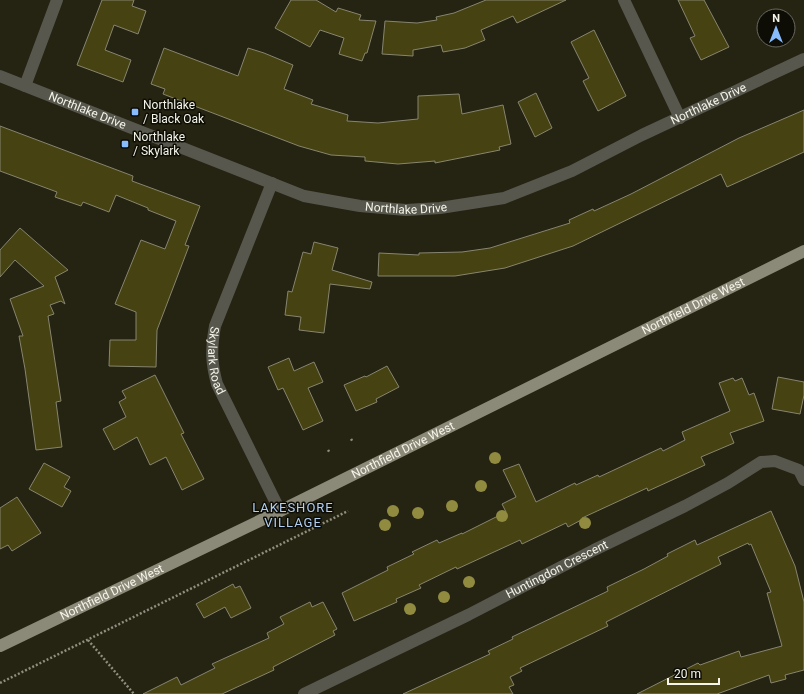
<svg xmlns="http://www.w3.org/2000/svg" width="804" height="694" font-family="Roboto,sans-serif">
<rect width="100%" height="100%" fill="#252412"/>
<!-- building -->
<path fill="#464211" stroke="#868570" d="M 102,0 L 134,0 L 132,6 L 146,11 L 138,34 L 114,25 L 105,50 L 131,60 L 123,82 L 77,65 Z
M 291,0 L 316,0 L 336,12 L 338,8 L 361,15 L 359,20 L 376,21 L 367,53 L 365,53 L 362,61 L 339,54 L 344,38 L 320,30 L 310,47 L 275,28 Z
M 486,0 L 566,0 L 517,23 L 513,16 L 481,30 L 485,40 L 465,48 L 443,52 L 441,45 L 413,50 L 413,56 L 382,54 L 385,21 L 417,23 L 437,20 L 436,17 L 454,13 Z
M 678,0 L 704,0 L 729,47 L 701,60 L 690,38 L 695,36 Z
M 594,30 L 626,96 L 598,111 L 583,81 L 589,78 L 571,42 Z
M 164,48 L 238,76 L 248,48 L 264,53 L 293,65 L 284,89 L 313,100 L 311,104 L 348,115 L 347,121 L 378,123 L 418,119 L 418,96 L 459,94 L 462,114 L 503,105 L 511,144 L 499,147 L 500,150 L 435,163 L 435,161 L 398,164 L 365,161 L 365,157 L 331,155 L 299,146 L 163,94 L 165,89 L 151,84 Z
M 536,93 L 552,128 L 535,137 L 518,102 Z
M 804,110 L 804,152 L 727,187 L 721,174 L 573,246 L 505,268 L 455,276 L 378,276 L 379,253 L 419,255 L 419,253 L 462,252 L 490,248 L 570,223 L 569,220 L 593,209 L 594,211 L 631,194 L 739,138 Z
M 0,126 L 133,176 L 132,181 L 200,206 L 185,245 L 189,246 L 157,330 L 156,367 L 109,366 L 110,340 L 136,340 L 136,312 L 115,304 L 141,240 L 165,249 L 176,221 L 148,210 L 148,208 L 116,195 L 109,212 L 83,202 L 81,206 L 55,197 L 57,192 L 0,171 Z
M 20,228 L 68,270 L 55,277 L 65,304 L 61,301 L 50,305 L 54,314 L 48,316 L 61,401 L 56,402 L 62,447 L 36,450 L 25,369 L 19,336 L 23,336 L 10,299 L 44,286 L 15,260 L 0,277 L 0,250 Z
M 314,242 L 338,248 L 332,270 L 372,282 L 370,289 L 330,284 L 324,333 L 299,330 L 301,317 L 285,315 L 288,291 L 292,292 L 303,252 L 311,254 Z
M 289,358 L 294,371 L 314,362 L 323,382 L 308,388 L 323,421 L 303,430 L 283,388 L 278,390 L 268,367 Z
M 387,366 L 399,387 L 376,399 L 377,402 L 356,411 L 344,385 L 365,376 L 366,377 Z
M 155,375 L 184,433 L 181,434 L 204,479 L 182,490 L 166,457 L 150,465 L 137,437 L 114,450 L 103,429 L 126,417 L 119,402 L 126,398 L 122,391 Z
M 778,377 L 804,382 L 804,395 L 800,414 L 772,409 Z
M 733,378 L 735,381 L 742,378 L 749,395 L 754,393 L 764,421 L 730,433 L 734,443 L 701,457 L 705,465 L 648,491 L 647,488 L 582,518 L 583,519 L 568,527 L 566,523 L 522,544 L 520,540 L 457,569 L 456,567 L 419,585 L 421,588 L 396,599 L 397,602 L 354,621 L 342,593 L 388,570 L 387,567 L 414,554 L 412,552 L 437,540 L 439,543 L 462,533 L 462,534 L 506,512 L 502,504 L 516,497 L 503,470 L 519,464 L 536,502 L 575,483 L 576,485 L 598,475 L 599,477 L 661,448 L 663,451 L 685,440 L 682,432 L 730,411 L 719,383 Z
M 44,463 L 70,477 L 64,487 L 71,491 L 62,507 L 29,489 Z
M 17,497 L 41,533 L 12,551 L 8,545 L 0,549 L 0,508 Z
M 771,511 L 795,566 L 804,602 L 804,670 L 785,675 L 786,679 L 771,683 L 769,675 L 717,694 L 637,694 L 698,663 L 700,665 L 739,651 L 741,657 L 782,646 L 767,593 L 771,592 L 751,544 L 749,545 L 748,543 L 718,557 L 721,564 L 606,622 L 608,626 L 520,668 L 522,671 L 510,677 L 514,685 L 509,687 L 513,694 L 403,694 L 490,654 L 488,651 L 513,639 L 512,637 L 608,591 L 607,587 L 644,569 L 668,556 L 667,554 L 695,540 L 697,545 Z
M 233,584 L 235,588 L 240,586 L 251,608 L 231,618 L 225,607 L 204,618 L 196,604 Z
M 310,602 L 312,607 L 323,602 L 337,629 L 333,631 L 335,635 L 273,667 L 274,670 L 222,694 L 143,694 L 177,677 L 181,685 L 215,668 L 212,664 L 269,638 L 267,633 L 284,624 L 280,617 Z"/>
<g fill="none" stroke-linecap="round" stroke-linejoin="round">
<!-- path -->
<path stroke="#8f8e7f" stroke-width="2.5" stroke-dasharray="2 2" stroke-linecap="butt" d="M 351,439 L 353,442
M 328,450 L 330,453
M 88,640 L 134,694
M 0,683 L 348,511"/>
<!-- minor -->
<g stroke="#57574e" stroke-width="12">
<path d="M 624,0 L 680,118"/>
<path id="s1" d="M 0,76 L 304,196 L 360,206 L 406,210 L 440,208 L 504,198 L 572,171 L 642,135 L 804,59"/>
<path d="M 25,86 L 57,0"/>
<path id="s2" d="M 272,183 L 215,326 C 211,349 211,362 217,384 L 280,511"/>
<path id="s3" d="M 304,694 L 468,615 L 594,550 L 685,506 L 728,483 L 761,462 L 775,461 L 799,470 L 804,480"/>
</g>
<!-- major -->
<path stroke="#8b8a79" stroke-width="12" id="s4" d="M 0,646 L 280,511 L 804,251"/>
</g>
<!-- trees -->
<g fill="#918b40">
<circle cx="495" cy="458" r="6"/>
<circle cx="481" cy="486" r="6"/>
<circle cx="452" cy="506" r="6"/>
<circle cx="393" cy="511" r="6"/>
<circle cx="418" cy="513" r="6"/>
<circle cx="502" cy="516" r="6"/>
<circle cx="585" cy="523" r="6"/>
<circle cx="385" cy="525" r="6"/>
<circle cx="469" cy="582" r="6"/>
<circle cx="444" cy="597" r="6"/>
<circle cx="410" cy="609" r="6"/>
</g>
<!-- markers -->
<g fill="#87bbfc" stroke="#0d0d06" stroke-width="1.5">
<rect x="131" y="108" width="8" height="8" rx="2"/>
<rect x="121" y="140" width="8" height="8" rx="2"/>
</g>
<g text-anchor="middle" stroke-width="3" stroke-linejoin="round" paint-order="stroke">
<!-- street labels -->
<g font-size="12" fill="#f5f4e9" stroke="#0d0d06">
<text dy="4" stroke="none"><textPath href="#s1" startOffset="754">Northlake Drive</textPath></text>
<text dy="4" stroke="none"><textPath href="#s1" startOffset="94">Northlake Drive</textPath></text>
<text dy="4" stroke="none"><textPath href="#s1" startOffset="430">Northlake Drive</textPath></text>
<text dy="4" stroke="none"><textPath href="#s4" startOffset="772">Northfield Drive West</textPath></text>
<text dy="4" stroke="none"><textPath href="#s2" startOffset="189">Skylark Road</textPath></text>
<text dy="4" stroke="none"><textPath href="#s4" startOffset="448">Northfield Drive West</textPath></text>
<text dy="4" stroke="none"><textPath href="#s3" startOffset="282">Huntingdon Crescent</textPath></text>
<text dy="4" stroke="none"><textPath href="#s4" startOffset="124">Northfield Drive West</textPath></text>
</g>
<!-- poi labels -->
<g font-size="12" fill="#f5f4e9" stroke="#0d0d06" text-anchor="start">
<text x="143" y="109">Northlake<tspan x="143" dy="14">/ Black Oak</tspan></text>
<text x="133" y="141">Northlake<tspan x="133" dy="14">/ Skylark</tspan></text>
</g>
<!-- neighbourhood labels -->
<g font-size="13" letter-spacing="1" fill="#b1cef3" stroke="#0d0d06">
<text x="293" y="512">LAKESHORE<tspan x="293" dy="15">VILLAGE</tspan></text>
</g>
</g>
<!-- north arrow -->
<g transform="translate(776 28)"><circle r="19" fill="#0d0d06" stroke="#6a6961"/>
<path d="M0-3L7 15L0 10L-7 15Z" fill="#87bbfc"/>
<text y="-6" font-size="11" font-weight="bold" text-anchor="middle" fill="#f5f4e9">N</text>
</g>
<!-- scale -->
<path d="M668 678v6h51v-6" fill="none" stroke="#f5f4e9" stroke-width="2"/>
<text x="674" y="678" font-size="12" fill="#f5f4e9" stroke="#0d0d06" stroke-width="3" paint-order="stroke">20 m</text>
</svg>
